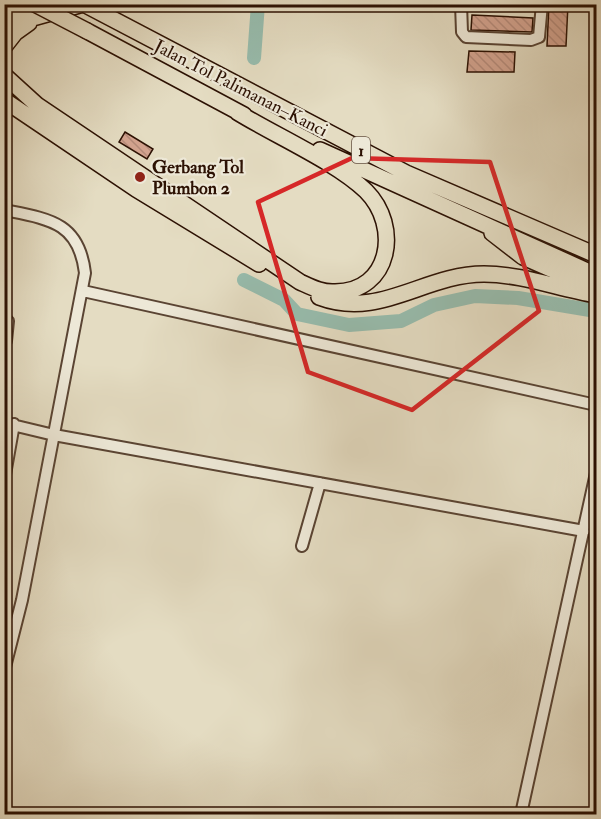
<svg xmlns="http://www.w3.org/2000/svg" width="601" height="819" font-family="'IM FELL Double Pica',serif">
<defs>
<pattern id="building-back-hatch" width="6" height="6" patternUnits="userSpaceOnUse" patternTransform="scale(1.5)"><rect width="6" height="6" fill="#d3a38f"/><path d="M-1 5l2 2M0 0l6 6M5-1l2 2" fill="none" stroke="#b58b7a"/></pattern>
</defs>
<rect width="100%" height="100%" fill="#e4dcc2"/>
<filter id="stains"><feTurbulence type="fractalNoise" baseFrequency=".00333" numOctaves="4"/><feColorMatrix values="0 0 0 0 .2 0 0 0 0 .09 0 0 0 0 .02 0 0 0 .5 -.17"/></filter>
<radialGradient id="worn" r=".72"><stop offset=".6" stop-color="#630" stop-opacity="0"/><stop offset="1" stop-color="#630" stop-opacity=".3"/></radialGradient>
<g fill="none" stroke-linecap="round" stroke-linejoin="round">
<!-- river -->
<path stroke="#97bcad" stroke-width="14" d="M 254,58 L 258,4
M 244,280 L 284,300 L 297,314 L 349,325 L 401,321 L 434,305 L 475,296 L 518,298 L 596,311"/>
</g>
<!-- building -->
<path fill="url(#building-back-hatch)" stroke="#2c1103" stroke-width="1.5" d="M 549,4 L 568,4 L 566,46 L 547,46 Z
M 472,15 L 533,18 L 532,32 L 471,30 Z
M 469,51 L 515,52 L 514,72 L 467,72 Z
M 125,132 L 153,149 L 147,159 L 119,142 Z"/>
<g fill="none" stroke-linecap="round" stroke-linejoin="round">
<!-- minor casing -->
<g stroke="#5a4433" stroke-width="14">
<path id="minor" d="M 461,4 L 462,32 L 466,37 L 531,40 L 539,37 L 542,4
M 4,210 C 49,219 79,222 85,273 L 22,600 L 4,671
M 83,291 L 596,405
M 4,318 L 8,321 L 6,341
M 4,423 L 54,435 L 584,531
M 4,480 L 14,424
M 302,546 L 320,483
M 521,814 L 596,473"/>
</g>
<!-- highway casing -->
<g stroke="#2c1103" stroke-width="18">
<path id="highway" d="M 84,4 L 406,173 L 596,255
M 4,14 L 37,4
M 4,26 L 83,4
M 87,31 L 244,115
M 4,47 L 15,33 L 29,23
M 4,75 L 37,105 L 300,282 C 311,287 322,293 335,292 C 391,292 401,226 366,191 C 336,162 274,135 237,112
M 4,100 L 136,189 L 259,264
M 320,150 L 596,275
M 492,233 L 523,257 L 596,289
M 319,297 C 380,320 424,274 484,274 C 522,274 559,289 596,295"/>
</g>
<!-- minor -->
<use href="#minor" stroke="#ede8d7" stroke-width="10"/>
<!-- highway -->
<use href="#highway" stroke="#e4dcc2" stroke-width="15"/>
<!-- highway-bridge casing -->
<g stroke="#2c1103" stroke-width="18" stroke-linecap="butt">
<path id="highway-bridge" d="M 35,4 L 87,31"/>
</g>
<!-- highway-bridge -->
<use href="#highway-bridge" stroke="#e4dcc2" stroke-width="15"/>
</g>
<!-- marked area -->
<path fill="none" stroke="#d62828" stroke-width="4.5" stroke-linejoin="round" d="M 352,158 L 490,162 L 539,311 L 412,410 L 308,372 L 258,202 Z"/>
<!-- markers -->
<circle fill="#8f2418" stroke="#ede8d7" stroke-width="2" cx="140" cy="177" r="6"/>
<g text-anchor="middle" stroke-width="4.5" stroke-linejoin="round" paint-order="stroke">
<!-- shield labels -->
<rect fill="#ede8d7" stroke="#665243" stroke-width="1.5" x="352" y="137" width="18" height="26" rx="4.5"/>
<g font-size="16" font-weight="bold" fill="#2c1103">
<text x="361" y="156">1</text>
</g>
<!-- street labels -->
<g font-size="18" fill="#2c1103" stroke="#ede8d7">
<text transform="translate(241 88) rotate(27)" y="6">Jalan Tol Palimanan–Kanci</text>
</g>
<!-- poi labels -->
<g font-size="18" font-weight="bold" fill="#2c1103" stroke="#ede8d7" text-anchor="start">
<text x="152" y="173">Gerbang Tol<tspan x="152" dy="21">Plumbon 2</tspan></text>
</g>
</g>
<!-- margin -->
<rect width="601" height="819" fill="none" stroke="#e4dcc2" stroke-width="24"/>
<rect x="6" y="6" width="589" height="807" fill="none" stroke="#2c1103" stroke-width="3"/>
<rect x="12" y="12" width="577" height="795" fill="none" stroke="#2c1103" stroke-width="1.5"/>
<rect width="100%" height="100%" filter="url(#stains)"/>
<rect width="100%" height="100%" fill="url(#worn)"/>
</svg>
